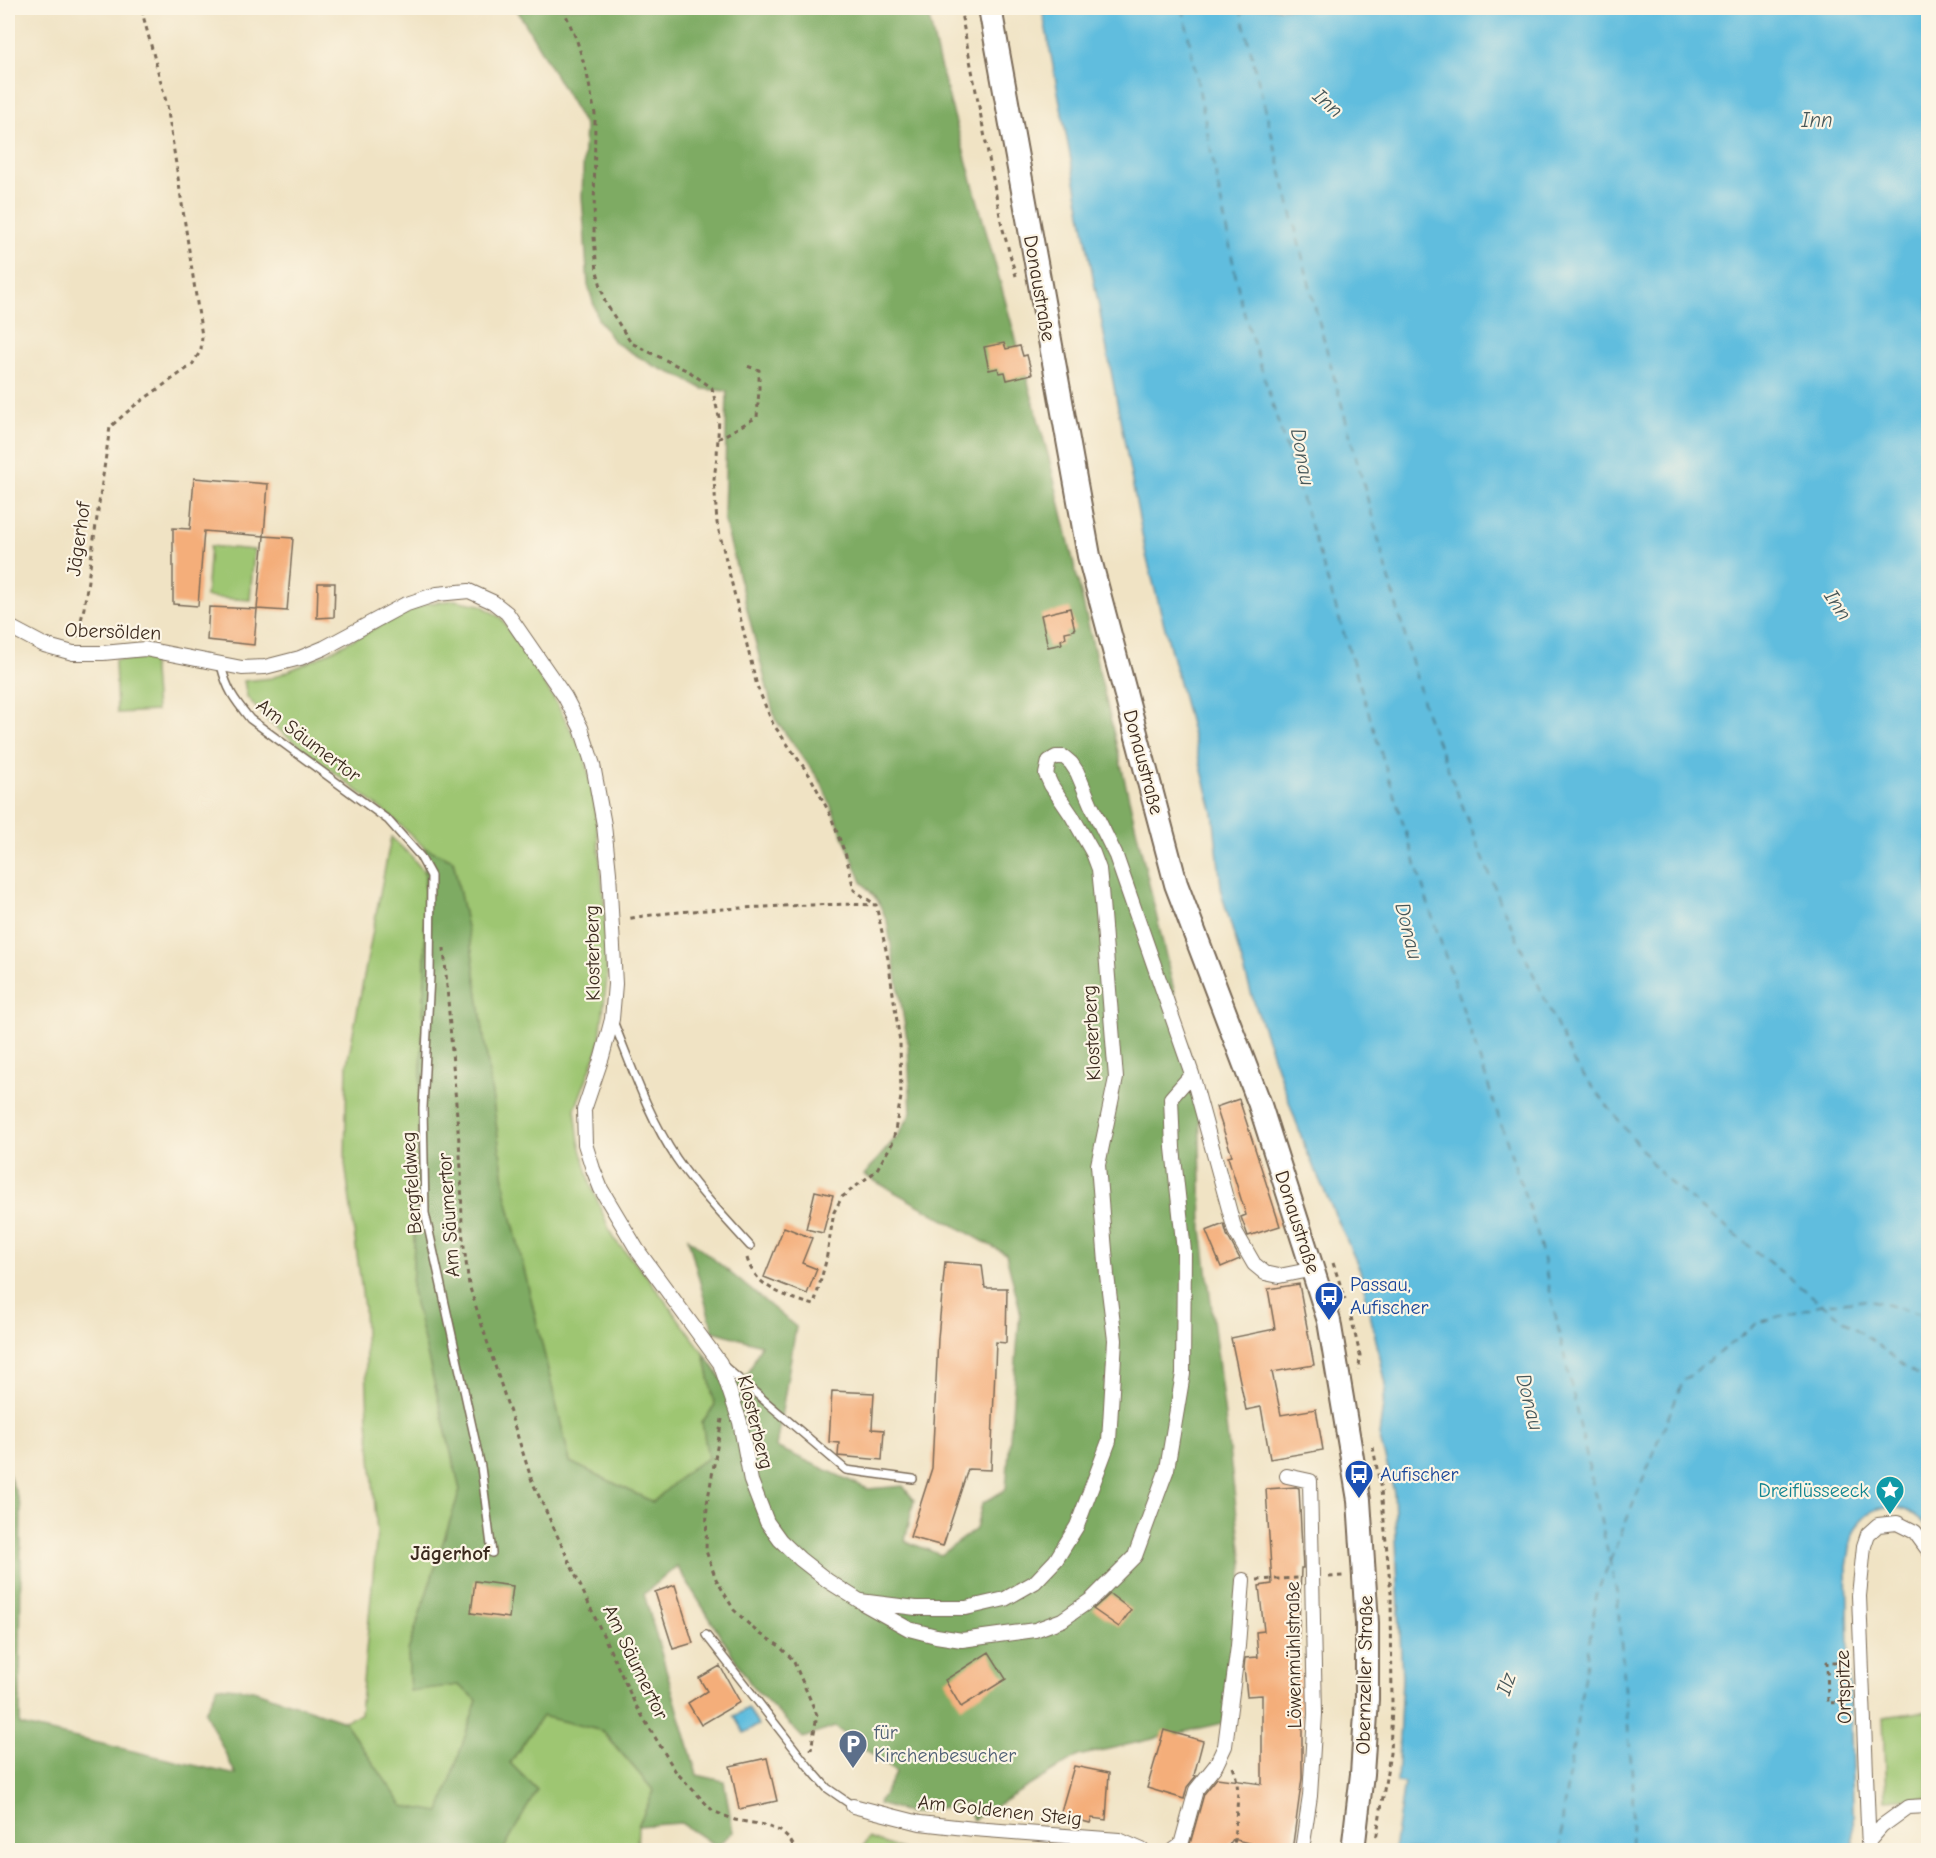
<svg xmlns="http://www.w3.org/2000/svg" width="1936" height="1858" font-family="'Comic Neue',sans-serif">
<rect width="100%" height="100%" fill="#fcf5e5"/>
<filter id="ink" filterUnits="userSpaceOnUse"><feTurbulence type="fractalNoise" baseFrequency=".0167" numOctaves="2"/><feDisplacementMap in="SourceGraphic" scale="12" xChannelSelector="R" yChannelSelector="G"/><feConvolveMatrix kernelMatrix="1 2 1 2 8 2 1 2 1" color-interpolation-filters="sRGB"/></filter>
<filter id="wash" filterUnits="userSpaceOnUse"><feTurbulence type="fractalNoise" baseFrequency=".008" numOctaves="4" result="noise"/><feDisplacementMap in="SourceGraphic" scale="24" xChannelSelector="R" yChannelSelector="G"/><feGaussianBlur stdDeviation="1.35" result="paint"/><feColorMatrix in="noise" values="0 0 0 0 0 0 0 0 0 0 0 0 0 0 0 0 0 1.4 0 .05"/><feComposite in="paint" operator="in"/></filter>
<g filter="url(#wash)">
<rect width="100%" height="100%" fill="#f0e3c4"/>
<!-- green -->
<path fill="#9ec672" stroke="#6c7848" stroke-width="1.5" d="M 210,546 L 254,550 L 250,600 L 206,597 Z
M 454,600 L 481,605 L 501,618 L 554,699 L 585,756 L 594,800 L 605,910 L 607,979 L 599,1046 L 575,1109 L 579,1141 L 591,1185 L 613,1238 L 646,1275 L 704,1353 L 715,1406 L 702,1422 L 708,1458 L 690,1469 L 653,1502 L 570,1462 L 506,1194 L 472,952 L 453,860 L 425,848 L 394,819 L 269,722 L 247,697 L 244,681 L 272,678 L 316,659 L 398,616 L 425,604 Z
M 152,658 L 156,711 L 117,713 L 115,660 Z
M 391,837 L 412,857 L 425,874 L 425,972 L 412,1291 L 460,1490 L 408,1651 L 410,1690 L 458,1685 L 478,1700 L 440,1813 L 403,1807 L 344,1721 L 360,1714 L 377,1533 L 368,1419 L 364,1308 L 345,1163 L 347,1064 Z
M 1928,1711 L 1928,1797 L 1886,1800 L 1883,1717 Z
M 542,1716 L 602,1731 L 654,1791 L 638,1826 L 637,1850 L 503,1850 L 537,1790 L 510,1763 Z
M 868,1838 L 903,1850 L 861,1850 Z"/>
<!-- forest -->
<path fill="#7eab64" stroke="#5c6a41" stroke-width="1.5" d="M 516,8 L 927,8 L 938,58 L 1050,462 L 1199,1097 L 1202,1229 L 1243,1564 L 1228,1722 L 1078,1756 L 973,1820 L 967,1803 L 910,1813 L 878,1804 L 896,1772 L 835,1727 L 803,1738 L 752,1686 L 677,1566 L 644,1594 L 697,1775 L 724,1781 L 733,1832 L 716,1846 L 681,1823 L 638,1826 L 654,1791 L 603,1731 L 542,1716 L 510,1763 L 537,1790 L 503,1850 L 8,1850 L 8,1472 L 21,1507 L 20,1725 L 236,1775 L 205,1712 L 218,1686 L 253,1690 L 344,1721 L 403,1806 L 440,1812 L 477,1700 L 458,1685 L 410,1691 L 408,1651 L 460,1490 L 412,1291 L 425,972 L 425,848 L 453,860 L 472,952 L 506,1194 L 570,1462 L 653,1502 L 690,1469 L 708,1458 L 702,1422 L 715,1406 L 704,1353 L 723,1381 L 739,1375 L 748,1374 L 761,1345 L 713,1331 L 688,1238 L 796,1327 L 776,1447 L 868,1489 L 903,1486 L 914,1500 L 905,1541 L 941,1555 L 976,1529 L 982,1504 L 1006,1489 L 1020,1310 L 1006,1254 L 864,1175 L 899,1134 L 911,1113 L 908,1044 L 887,921 L 878,901 L 862,882 L 821,782 L 775,719 L 724,519 L 727,391 L 703,389 L 681,377 L 654,366 L 614,342 L 598,319 L 588,285 L 582,196 L 585,126 Z"/>
<!-- water -->
<path fill="#60bdde" stroke="#4e747e" stroke-width="1.5" d="M 1042,8 L 1928,8 L 1928,1527 C 1907,1504 1878,1497 1857,1526 C 1851,1533 1849,1557 1847,1567 L 1854,1850 L 1394,1850 L 1404,1783 L 1397,1782 L 1402,1679 L 1394,1492 L 1379,1435 L 1386,1384 L 1360,1270 L 1306,1150 L 1253,999 L 1222,895 L 1213,813 L 1146,555 Z
M 748,1708 L 758,1725 L 744,1733 L 734,1716 Z"/>
<g fill="none" stroke-linecap="round" stroke-linejoin="round">
<!-- ferry -->
<path stroke="#465658" stroke-width="1.5" stroke-dasharray="8 6" stroke-linecap="butt" d="M 1183,8 L 1241,303 L 1430,910 L 1537,1232 L 1617,1594 L 1633,1786 L 1631,1850
M 1240,8 L 1316,311 L 1426,713 L 1500,901 L 1574,1063 L 1663,1177 L 1800,1287 L 1928,1383
M 1561,1850 L 1563,1812 L 1597,1593 L 1683,1381 L 1757,1323 L 1823,1304 L 1870,1300 L 1928,1316"/>
</g>
<g id="blocks">
<!-- building -->
<path fill="#f4ae7a" d="M 1004,343 L 1006,349 L 1020,346 L 1023,356 L 1027,355 L 1032,374 L 1007,380 L 1005,372 L 999,373 L 998,368 L 989,370 L 984,347 Z
M 194,478 L 268,484 L 264,536 L 204,531 L 198,606 L 173,604 L 173,528 L 190,529 Z
M 264,536 L 293,538 L 287,611 L 257,609 Z
M 318,583 L 335,583 L 334,617 L 317,618 Z
M 209,607 L 257,609 L 254,645 L 207,640 Z
M 1070,608 L 1075,630 L 1065,632 L 1066,638 L 1061,640 L 1062,644 L 1048,647 L 1041,615 Z
M 1239,1099 L 1280,1226 L 1248,1236 L 1241,1217 L 1246,1215 L 1228,1157 L 1232,1156 L 1216,1107 Z
M 815,1191 L 833,1195 L 823,1233 L 806,1229 Z
M 1224,1224 L 1227,1235 L 1240,1259 L 1221,1267 L 1206,1231 Z
M 784,1227 L 812,1238 L 802,1263 L 817,1269 L 807,1294 L 764,1277 Z
M 945,1262 L 982,1265 L 985,1288 L 1007,1288 L 1006,1343 L 996,1342 L 991,1470 L 968,1469 L 943,1546 L 910,1537 L 932,1468 L 938,1338 Z
M 1299,1284 L 1314,1365 L 1272,1372 L 1281,1415 L 1316,1409 L 1323,1450 L 1270,1459 L 1261,1407 L 1246,1410 L 1231,1338 L 1275,1329 L 1268,1289 Z
M 832,1391 L 874,1393 L 872,1429 L 884,1430 L 882,1460 L 838,1456 L 839,1443 L 829,1442 Z
M 1296,1487 L 1299,1488 L 1303,1568 L 1301,1568 L 1298,1653 L 1302,1691 L 1302,1778 L 1292,1851 L 1280,1851 L 1233,1839 L 1225,1851 L 1188,1851 L 1204,1794 L 1217,1778 L 1262,1784 L 1262,1695 L 1247,1696 L 1244,1667 L 1245,1658 L 1258,1657 L 1256,1632 L 1264,1631 L 1259,1586 L 1272,1584 L 1266,1489 Z
M 475,1581 L 513,1586 L 509,1618 L 471,1613 Z
M 675,1585 L 693,1643 L 673,1649 L 655,1592 Z
M 1110,1594 L 1131,1610 L 1119,1627 L 1093,1609 Z
M 989,1652 L 1006,1679 L 961,1707 L 945,1680 Z
M 720,1666 L 740,1702 L 701,1725 L 688,1703 L 707,1691 L 699,1678 Z
M 1164,1730 L 1203,1741 L 1194,1775 L 1196,1776 L 1187,1787 L 1184,1799 L 1147,1788 Z
M 767,1758 L 777,1801 L 739,1809 L 730,1766 Z
M 1074,1766 L 1109,1773 L 1106,1820 L 1092,1818 L 1090,1823 L 1060,1815 Z"/>
</g>
</g>
<g filter="url(#ink)">
<use href="#blocks" fill-opacity="0" stroke="#7a6b58" stroke-width="1.5"/>
<g fill="none" stroke-linecap="round" stroke-linejoin="round">
<!-- lane casing -->
<g stroke="#7a6b58" stroke-width="10">
<path id="lane" d="M 221,665 C 227,690 234,699 250,719 L 388,820 L 420,856 L 431,876 L 430,976 L 423,1108 L 425,1213 L 481,1467 L 492,1553
M 613,1021 C 632,1067 648,1116 676,1158 C 698,1190 724,1217 750,1246
M 725,1367 L 846,1470 L 913,1479
M 706,1635 L 808,1766 L 827,1788 L 853,1806"/>
</g>
<!-- street casing -->
<g stroke="#7a6b58" stroke-width="16">
<path id="street" d="M 8,626 L 44,645 L 73,653 L 103,653 L 145,649 L 242,668 L 265,667 L 300,658 L 324,648 L 404,605 L 437,594 L 469,591 L 493,602 L 507,613 L 565,697 L 581,728 L 593,765 L 604,825 L 609,873 L 615,984 L 612,1019 L 602,1057 L 584,1110 L 585,1144 L 593,1169 L 601,1189 L 638,1251 L 720,1363 L 740,1422 L 751,1481 L 767,1522 L 780,1540 L 800,1559 L 828,1581 L 860,1601 L 916,1608 L 966,1608 L 1005,1599 L 1035,1582 L 1056,1560 L 1077,1526 L 1109,1441 L 1115,1340 L 1107,1275 L 1098,1165 L 1116,1078 L 1101,889 L 1099,869 L 1093,853 L 1072,816 L 1051,785 L 1046,774 L 1049,761 L 1056,757 L 1064,757 L 1071,763 L 1077,772 L 1091,805 L 1116,856 L 1192,1074 L 1235,1231 L 1254,1264 L 1265,1273 L 1279,1276 L 1314,1269
M 1287,1476 L 1310,1481 L 1315,1714 L 1310,1796 L 1302,1850
M 864,1604 L 909,1629 L 936,1636 L 962,1640 L 1035,1630 L 1062,1620 L 1092,1599 L 1135,1556 L 1167,1469 L 1183,1374 L 1184,1251 L 1173,1148 L 1171,1098 L 1192,1074
M 853,1806 L 920,1823 L 974,1829 L 1119,1840 L 1142,1850
M 1868,1842 L 1882,1826 L 1908,1807 L 1928,1806
M 1174,1850 L 1181,1845 L 1196,1790 L 1216,1765 L 1225,1746 L 1238,1646 L 1243,1580
M 1869,1850 L 1859,1596 L 1864,1546 L 1868,1534 L 1878,1525 L 1897,1523 L 1915,1532 L 1928,1550"/>
</g>
<!-- primary casing -->
<g stroke="#7a6b58" stroke-width="26">
<path id="primary" d="M 990,8 L 1089,556 L 1176,884 L 1259,1102 L 1329,1321 L 1359,1500 L 1367,1623 L 1367,1699 L 1362,1774 L 1353,1850"/>
</g>
<!-- path -->
<path stroke="#7a6b58" stroke-width="3" stroke-dasharray="4.5 4.5" stroke-linecap="butt" d="M 563,8 L 577,41 L 587,74 L 595,114 L 594,237 L 597,271 L 605,302 L 631,343 L 690,372 L 712,388 L 719,417 L 717,456 L 714,479 L 717,523 L 757,686 L 773,724 L 810,776 L 830,814 L 846,856 L 854,890 L 876,905 C 831,903 787,906 742,908 C 703,910 664,912 626,919
M 960,8 L 1002,226 L 1016,276
M 718,439 L 757,417 L 759,390 L 759,370 L 747,366
M 77,637 L 84,608 L 110,427 L 134,406 L 192,365 L 201,350 L 202,336 L 167,105 L 141,8
M 444,948 L 461,1168 L 462,1231 L 469,1285 L 532,1481 L 635,1704 L 676,1772 L 713,1811 L 735,1820 L 764,1825 L 780,1831 L 790,1840 L 796,1850
M 747,1258 C 755,1288 787,1297 814,1305 L 826,1261 L 834,1212 L 842,1197 L 876,1171 L 893,1142 L 901,1097 L 900,1042 L 888,959 L 876,905
M 1333,1263 L 1345,1299
M 1351,1317 L 1360,1355 L 1359,1370
M 722,1419 L 707,1504 L 706,1551 L 716,1579 L 734,1610 L 757,1632 L 778,1645 L 793,1660 L 817,1715 L 811,1750
M 1373,1447 L 1381,1490 L 1391,1593 L 1392,1705 L 1390,1753 L 1376,1840
M 1329,1577 L 1343,1576
M 1257,1580 L 1298,1578
M 1846,1662 L 1827,1662 L 1828,1703 L 1849,1702
M 1233,1767 C 1244,1797 1232,1820 1235,1850
M 1325,1850 L 1327,1843"/>
<!-- lane -->
<use href="#lane" stroke="#fff" stroke-width="7"/>
<!-- street -->
<use href="#street" stroke="#fff" stroke-width="14"/>
<!-- primary -->
<use href="#primary" stroke="#fff" stroke-width="22"/>
</g>
</g>
<!-- icons -->
<defs>
<g id="bus-pin" transform="scale(1.5)"><path d="M0 17L-7.5 6A9.5 9.5 0 1 1 7.5 6Z" fill="#1a4fb4" stroke="#fcf5e5"/><path d="M-5-6H5V4H4V6H2V4H-2V6H-4V4H-5ZM-3.5-4V0h7V-4ZM-3.5 1.2v1.5H-2V1.2ZM2 1.2v1.5H3.5V1.2Z" fill="#fff"/></g>
<g id="sight-pin" transform="scale(1.5)"><path d="M0 17L-7.5 6A9.5 9.5 0 1 1 7.5 6Z" fill="#0f9aa8" stroke="#fcf5e5"/><path d="M0-6L1.8-2.2L6-1.7L2.9 1.2L3.7 5.4L0 3.3L-3.7 5.4L-2.9 1.2L-6-1.7L-1.8-2.2Z" fill="#fff"/></g>
<g id="parking-pin" transform="scale(1.5)"><path d="M0 17L-7.5 6A9.5 9.5 0 1 1 7.5 6Z" fill="#5c6f8a" stroke="#fcf5e5"/><path d="M-3.5-5.5H1a3.5 3.5 0 0 1 0 7H-1V5.5H-3.5ZM-1-3.4V-.6H.8a1.4 1.4 0 0 0 0-2.8Z" fill="#fff"/></g>
</defs>
<g fill-rule="evenodd">
<use href="#bus-pin" x="1329" y="1296"/>
<use href="#bus-pin" x="1359" y="1474"/>
<use href="#sight-pin" x="1890" y="1490"/>
<use href="#parking-pin" x="853" y="1744"/>
</g>
<g text-anchor="middle" stroke-width="4.5" stroke-linejoin="round" paint-order="stroke">
<!-- street labels -->
<g font-size="20" fill="#3b2a1e" stroke="#fcf5e5">
<text transform="translate(1040 288) rotate(80)" y="7">Donaustraße</text>
<text transform="translate(78 539) rotate(-82)" y="7">Jägerhof</text>
<text transform="translate(113 631) rotate(2)" y="7">Obersölden</text>
<text transform="translate(309 740) rotate(37)" y="7">Am Säumertor</text>
<text transform="translate(1144 762) rotate(75)" y="7">Donaustraße</text>
<text transform="translate(592 953) rotate(-91)" y="7">Klosterberg</text>
<text transform="translate(1091 1033) rotate(-93)" y="7">Klosterberg</text>
<text transform="translate(411 1183) rotate(-94)" y="7">Bergfeldweg</text>
<text transform="translate(448 1215) rotate(-94)" y="7">Am Säumertor</text>
<text transform="translate(1298 1222) rotate(72)" y="7">Donaustraße</text>
<text transform="translate(756 1422) rotate(76)" y="7">Klosterberg</text>
<text transform="translate(1293 1655) rotate(-91)" y="7">Löwenmühlstraße</text>
<text transform="translate(636 1662) rotate(64)" y="7">Am Säumertor</text>
<text transform="translate(1364 1675) rotate(-89)" y="7">Obernzeller Straße</text>
<text transform="translate(1843 1687) rotate(-92)" y="7">Ortspitze</text>
<text transform="translate(1000 1810) rotate(6)" y="7">Am Goldenen Steig</text>
</g>
<!-- transit labels -->
<g font-size="20" fill="#164399" stroke="#fcf5e5" text-anchor="start">
<text x="1350" y="1291">Passau,<tspan x="1350" dy="23">Aufischer</tspan></text>
<text x="1380" y="1481">Aufischer</text>
</g>
<!-- culture labels -->
<g font-size="20" fill="#0d838f" stroke="#fcf5e5" text-anchor="end">
<text x="1869" y="1497">Dreiflüsseeck</text>
</g>
<!-- service labels -->
<g font-size="20" fill="#4e5e75" stroke="#fcf5e5" text-anchor="start">
<text x="874" y="1739">für<tspan x="874" dy="23">Kirchenbesucher</tspan></text>
</g>
<!-- water labels -->
<g font-size="21" font-style="italic" fill="#465658" stroke="#fcf5e5">
<text transform="translate(1328 103) rotate(41)" y="7">Inn</text>
<text x="1817" y="127">Inn</text>
<text transform="translate(1303 457) rotate(80)" y="7">Donau</text>
<text transform="translate(1838 605) rotate(56)" y="7">Inn</text>
<text transform="translate(1409 931) rotate(76)" y="7">Donau</text>
<text transform="translate(1530 1402) rotate(76)" y="7">Donau</text>
<text transform="translate(1506 1684) rotate(-72)" y="7">Ilz</text>
</g>
<!-- neighbourhood labels -->
<g font-size="21" font-weight="bold" fill="#3b2a1e" stroke="#fcf5e5">
<text x="450" y="1560">Jägerhof</text>
</g>
</g>
<!-- margin -->
<rect width="1936" height="1858" fill="none" stroke="#fcf5e5" stroke-width="30"/>
</svg>
